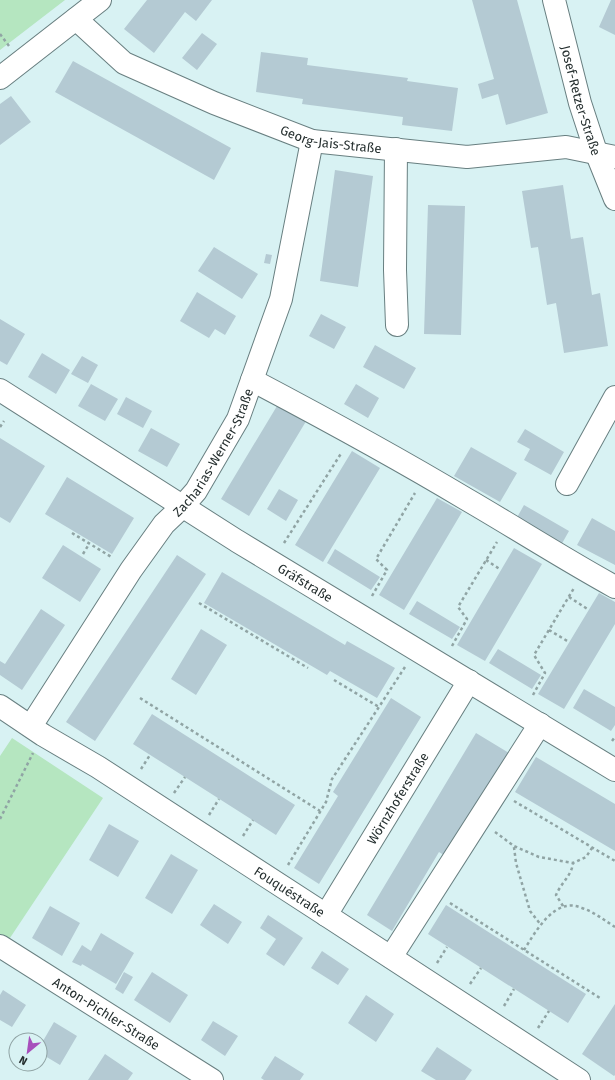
<svg xmlns="http://www.w3.org/2000/svg" width="615" height="1080" font-family="'Fira Sans',sans-serif">
<rect width="100%" height="100%" fill="#d8f2f3"/>
<!-- green -->
<path fill="#b5e6c0" d="M 0,0 L 65,0 L 0,50 Z
M 12,738 L 103,798 L 0,953 L 0,756 Z"/>
<!-- building -->
<path fill="#b4cad3" d="M 147,0 L 212,0 L 196,21 L 185,12 L 154,53 L 124,29 Z
M 472,0 L 517,0 L 548,113 L 506,125 L 498,94 L 482,99 L 478,84 L 494,79 Z
M 611,0 L 615,0 L 615,35 L 599,27 Z
M 202,33 L 217,44 L 197,70 L 182,58 Z
M 261,52 L 308,58 L 307,65 L 408,78 L 407,81 L 458,88 L 452,131 L 402,125 L 403,117 L 302,104 L 303,99 L 256,92 Z
M 73,61 L 231,148 L 214,180 L 55,92 Z
M 11,96 L 31,122 L 0,145 L 0,104 Z
M 335,170 L 373,176 L 358,287 L 320,281 Z
M 563,185 L 571,239 L 583,237 L 592,295 L 600,293 L 608,346 L 564,353 L 556,303 L 547,305 L 538,247 L 531,248 L 522,191 Z
M 428,205 L 465,206 L 461,335 L 424,334 Z
M 214,247 L 258,274 L 242,299 L 198,271 Z
M 266,254 L 272,255 L 270,264 L 264,263 Z
M 197,292 L 236,316 L 225,335 L 215,329 L 209,338 L 180,321 Z
M 321,314 L 346,327 L 334,349 L 309,336 Z
M 0,319 L 25,334 L 7,365 L 0,361 Z
M 375,345 L 416,368 L 404,389 L 363,367 Z
M 42,353 L 70,370 L 56,394 L 28,377 Z
M 82,356 L 98,365 L 88,383 L 71,374 Z
M 91,384 L 118,399 L 105,421 L 78,406 Z
M 356,384 L 379,398 L 368,418 L 344,404 Z
M 126,397 L 152,411 L 143,428 L 117,414 Z
M 280,401 L 308,418 L 249,516 L 221,499 Z
M 151,428 L 180,444 L 167,467 L 138,451 Z
M 525,429 L 564,452 L 551,475 L 524,460 L 530,449 L 517,442 Z
M 0,438 L 45,466 L 10,523 L 0,517 Z
M 471,447 L 517,473 L 500,502 L 454,476 Z
M 352,451 L 380,468 L 323,562 L 295,545 Z
M 67,477 L 134,518 L 112,554 L 45,514 Z
M 279,489 L 298,500 L 286,521 L 267,509 Z
M 437,498 L 462,512 L 404,610 L 379,595 Z
M 524,505 L 569,531 L 560,547 L 515,521 Z
M 592,518 L 615,531 L 615,565 L 577,545 Z
M 63,545 L 101,569 L 80,602 L 42,578 Z
M 514,548 L 542,564 L 485,661 L 457,645 Z
M 335,549 L 380,577 L 371,590 L 327,563 Z
M 177,555 L 206,574 L 95,741 L 66,722 Z
M 222,572 L 345,645 L 347,641 L 395,668 L 377,698 L 330,671 L 327,675 L 204,603 Z
M 599,593 L 615,602 L 615,624 L 564,709 L 538,694 Z
M 417,601 L 460,627 L 452,639 L 409,614 Z
M 41,609 L 65,625 L 22,690 L 0,675 L 0,661 L 5,664 Z
M 201,629 L 227,645 L 196,695 L 171,679 Z
M 498,649 L 541,675 L 532,689 L 489,663 Z
M 584,689 L 615,707 L 615,725 L 611,731 L 573,708 Z
M 391,698 L 421,717 L 319,884 L 294,868 L 338,796 L 333,792 Z
M 152,714 L 295,805 L 276,835 L 133,744 Z
M 476,733 L 509,753 L 447,857 L 439,852 L 392,931 L 367,915 Z
M 536,757 L 615,804 L 615,851 L 515,792 Z
M 109,824 L 139,841 L 118,877 L 89,860 Z
M 171,854 L 198,870 L 172,914 L 145,898 Z
M 214,904 L 242,922 L 228,944 L 200,925 Z
M 446,905 L 586,994 L 568,1023 L 428,934 Z
M 50,906 L 80,923 L 62,956 L 32,938 Z
M 268,915 L 303,938 L 284,966 L 266,954 L 276,939 L 260,928 Z
M 101,933 L 134,953 L 116,984 L 82,964 L 86,957 L 81,966 L 72,962 L 82,945 L 91,951 Z
M 322,951 L 349,969 L 338,985 L 311,968 Z
M 124,972 L 133,977 L 123,994 L 115,989 Z
M 152,972 L 188,995 L 170,1023 L 134,1000 Z
M 3,990 L 26,1005 L 12,1027 L 0,1020 L 0,995 Z
M 366,995 L 394,1014 L 376,1042 L 348,1023 Z
M 615,1004 L 615,1075 L 614,1076 L 582,1054 Z
M 213,1021 L 238,1036 L 225,1056 L 201,1040 Z
M 54,1022 L 77,1036 L 60,1065 L 40,1053 L 40,1040 L 36,1040 L 37,1037 L 43,1041 Z
M 437,1047 L 472,1070 L 465,1080 L 436,1080 L 421,1071 Z
M 105,1054 L 133,1073 L 128,1080 L 88,1080 Z
M 275,1056 L 304,1074 L 300,1080 L 264,1080 L 261,1078 Z"/>
<g fill="none" stroke-linecap="round" stroke-linejoin="round">
<!-- minor casing -->
<g stroke="#687f80" stroke-width="24">
<g id="minor">
<path id="s1" d="M 554,0 L 580,103 L 596,152 L 615,199"/>
<path id="s2" d="M 76,19 L 124,63 L 214,103 L 312,141 L 467,157 L 566,147 L 615,157"/>
<path d="M 0,78 L 100,0"/>
<path d="M 396,149 L 395,270 L 397,325"/>
<path d="M 252,380 C 324,418 396,457 466,499 C 516,528 564,559 615,587"/>
<path id="s3" d="M 0,390 L 237,541 L 615,770"/>
<path d="M 567,484 L 615,397"/>
<path id="s4" d="M 0,706 L 43,735 L 98,767 L 326,915 L 579,1080"/>
<path id="s5" d="M 31,726 L 131,570 L 164,524 L 182,507 L 196,491 L 238,419 L 281,299 L 312,141"/>
<path id="s6" d="M 326,915 L 469,681"/>
<path id="s7" d="M 0,946 L 212,1080"/>
<path d="M 391,957 L 540,724"/>
</g>
</g>
<!-- path -->
<path stroke="#90a4a4" stroke-width="2.5" stroke-dasharray="3 3" stroke-linecap="butt" d="M 0,34 L 9,46
M 0,427 L 4,421
M 72,533 L 113,558
M 284,543 L 342,452
M 83,554 L 89,544
M 486,560 L 501,570
M 372,596 L 387,570 L 376,559 L 415,493
M 569,597 L 589,610
M 199,603 L 308,668
M 549,630 L 569,642
M 452,646 L 467,619 L 458,607 L 497,542
M 334,680 L 379,707
M 533,695 L 545,673 L 534,655 L 574,588
M 140,698 L 320,811
M 612,741 L 615,737
M 141,769 L 150,755
M 174,793 L 185,777
M 514,801 L 615,861
M 209,815 L 219,799
M 0,819 L 33,753
M 495,832 L 514,846 L 539,857 L 573,863 L 586,857 L 592,848
M 243,836 L 253,820
M 514,847 L 516,863 L 530,911 L 541,925
M 288,865 L 326,802 L 332,779 L 405,667
M 450,903 L 600,998
M 563,906 L 556,895 C 561,883 572,875 573,863
M 524,950 C 536,931 555,896 582,908 C 594,912 604,920 615,927
M 437,963 L 447,947
M 470,984 L 481,968
M 504,1006 L 514,989
M 538,1028 L 549,1011"/>
<!-- minor -->
<use href="#minor" stroke="#fff" stroke-width="22"/>
</g>
<g text-anchor="middle" stroke-width="4" stroke-linejoin="round" paint-order="stroke">
<!-- street labels -->
<g font-size="13" fill="#252f2f" stroke="#d8f2f3">
<text dy="5" stroke="none"><textPath href="#s1" startOffset="104">Josef-Retzer-Straße</textPath></text>
<text dy="5" stroke="none"><textPath href="#s2" startOffset="287">Georg-Jais-Straße</textPath></text>
<text dy="5" stroke="none"><textPath href="#s5" startOffset="330">Zacharias-Werner-Straße</textPath></text>
<text dy="5" stroke="none"><textPath href="#s3" startOffset="361">Gräfstraße</textPath></text>
<text dy="5" stroke="none"><textPath href="#s6" startOffset="137">Wörnzhoferstraße</textPath></text>
<text dy="5" stroke="none"><textPath href="#s4" startOffset="344">Fouquéstraße</textPath></text>
<text dy="5" stroke="none"><textPath href="#s7" startOffset="126">Anton-Pichler-Straße</textPath></text>
</g>
</g>
<!-- north arrow -->
<g transform="translate(28 1052) rotate(209)"><circle r="19" fill="#d8f2f3" stroke="#90a4a5"/>
<path d="M0-3L7 15L0 10L-7 15Z" fill="#a74fbc"/>
<text y="-6" font-size="11" font-weight="bold" text-anchor="middle" fill="#252f2f">N</text>
</g>
</svg>
